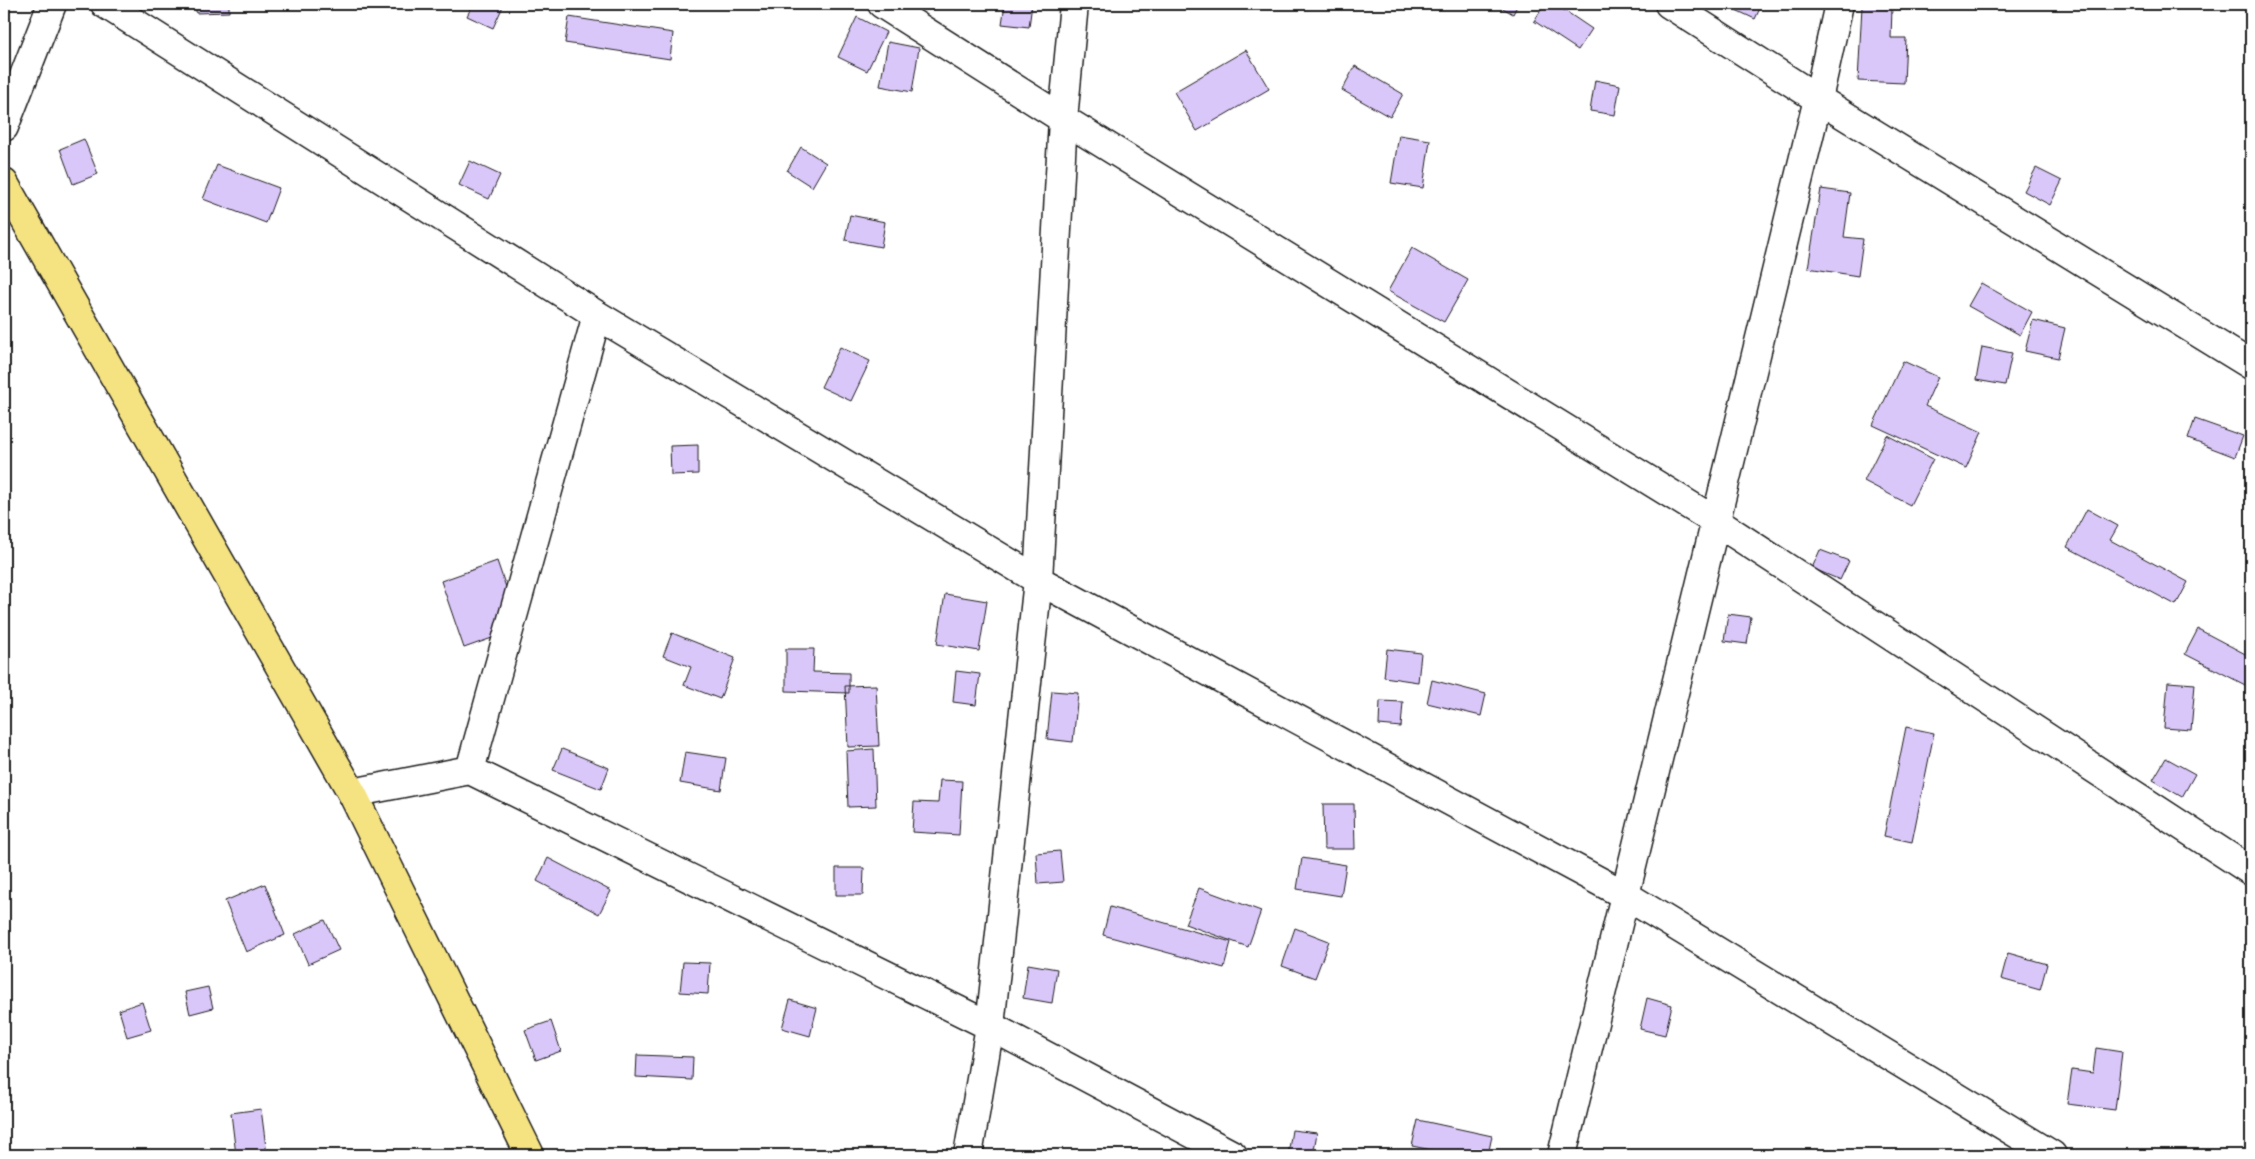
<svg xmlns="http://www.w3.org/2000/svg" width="2255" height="1159" font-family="'Comic Neue',sans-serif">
<rect width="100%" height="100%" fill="#fff"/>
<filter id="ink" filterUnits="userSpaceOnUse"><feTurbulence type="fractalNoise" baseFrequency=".02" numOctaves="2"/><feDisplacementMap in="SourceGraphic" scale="10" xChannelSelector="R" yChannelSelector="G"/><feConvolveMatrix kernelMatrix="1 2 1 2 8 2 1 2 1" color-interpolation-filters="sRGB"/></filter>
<g filter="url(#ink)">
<!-- building -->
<path fill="#dac7f9" stroke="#1c1c1c" d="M 196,4 L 229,4 L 229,12 L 196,13 Z
M 473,4 L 504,4 L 493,28 L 467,16 Z
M 1005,4 L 1032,4 L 1029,27 L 1002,24 Z
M 1496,4 L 1518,4 L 1513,14 Z
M 1545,4 L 1555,4 L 1592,29 L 1578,50 L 1534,21 Z
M 1723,4 L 1762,4 L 1755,19 Z
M 1862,6 L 1892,8 L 1891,38 L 1906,38 L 1904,83 L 1858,81 Z
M 569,17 L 673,33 L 670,59 L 565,43 Z
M 857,17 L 886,32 L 867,71 L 838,57 Z
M 888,42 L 919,48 L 912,92 L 880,86 Z
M 1246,50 L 1269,89 L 1197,131 L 1174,92 Z
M 1355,66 L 1403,94 L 1390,117 L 1342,90 Z
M 1595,80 L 1620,85 L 1615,115 L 1590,111 Z
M 1399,135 L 1430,140 L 1423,188 L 1391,183 Z
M 84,139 L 98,174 L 73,184 L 60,149 Z
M 801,147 L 826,163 L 812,187 L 787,171 Z
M 470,161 L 500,175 L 489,199 L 459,185 Z
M 217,165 L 279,188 L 266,223 L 203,199 Z
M 2036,168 L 2062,181 L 2050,205 L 2024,191 Z
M 1821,189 L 1850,193 L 1844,237 L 1863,239 L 1858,276 L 1808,268 Z
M 850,215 L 885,222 L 881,247 L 845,240 Z
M 1412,248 L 1468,280 L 1444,322 L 1388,291 Z
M 1981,283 L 2032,312 L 2020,335 L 1968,306 Z
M 2033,320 L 2065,328 L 2058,358 L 2025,351 Z
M 840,347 L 870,361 L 851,401 L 821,387 Z
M 1982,347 L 2012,353 L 2005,385 L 1976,380 Z
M 1903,361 L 1938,377 L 1925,406 L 1982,432 L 1966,468 L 1873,425 Z
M 2195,419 L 2243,436 L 2235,457 L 2188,439 Z
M 1887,435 L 1933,459 L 1910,505 L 1864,481 Z
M 698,445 L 698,474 L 671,475 L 670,446 Z
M 2087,509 L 2118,526 L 2110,540 L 2188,582 L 2176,605 L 2067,547 Z
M 1820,550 L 1849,561 L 1840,580 L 1812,568 Z
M 497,561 L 520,628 L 464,648 L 441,581 Z
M 945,594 L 987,601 L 979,651 L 937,644 Z
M 1728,614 L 1751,617 L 1747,644 L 1724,641 Z
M 2198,629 L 2251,657 L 2251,688 L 2185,654 Z
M 672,633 L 735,658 L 720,699 L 684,685 L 691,667 L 663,656 Z
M 786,649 L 814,649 L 813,672 L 849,673 L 849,693 L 786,691 Z
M 1387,649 L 1421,653 L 1418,682 L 1384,677 Z
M 956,671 L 980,674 L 976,705 L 953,702 Z
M 1432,680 L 1486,694 L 1481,716 L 1427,703 Z
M 2168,682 L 2195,684 L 2191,730 L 2164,728 Z
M 876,685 L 879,746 L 848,747 L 845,686 Z
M 1052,691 L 1078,693 L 1073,742 L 1047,739 Z
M 1380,701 L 1403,702 L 1401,727 L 1379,725 Z
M 1906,727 L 1934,733 L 1912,842 L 1884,836 Z
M 562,749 L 609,768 L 601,789 L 553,770 Z
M 874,749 L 876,806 L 848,807 L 846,751 Z
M 685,752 L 726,758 L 721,790 L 680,783 Z
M 2166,758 L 2195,774 L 2182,797 L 2153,780 Z
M 940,780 L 962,781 L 959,835 L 912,832 L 914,802 L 938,803 Z
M 1323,804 L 1354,804 L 1355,849 L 1324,849 Z
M 1060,851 L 1063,882 L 1038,884 L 1036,853 Z
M 548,858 L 611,891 L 599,914 L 537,881 Z
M 1302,858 L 1346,865 L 1341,896 L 1297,889 Z
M 836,868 L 864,868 L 863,895 L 836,895 Z
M 265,884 L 285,935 L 246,952 L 225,901 Z
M 1199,888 L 1261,911 L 1248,947 L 1185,924 Z
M 1110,907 L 1231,942 L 1224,968 L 1103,935 Z
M 325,920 L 339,950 L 308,964 L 295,934 Z
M 1295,928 L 1329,941 L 1315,978 L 1282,966 Z
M 2008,953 L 2047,964 L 2040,990 L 2001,979 Z
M 683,962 L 710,963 L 708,994 L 680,992 Z
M 1028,964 L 1057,969 L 1052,1003 L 1023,998 Z
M 208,987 L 213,1008 L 190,1014 L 185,992 Z
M 1647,998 L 1672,1005 L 1665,1035 L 1640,1029 Z
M 790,1000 L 817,1008 L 810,1036 L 782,1028 Z
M 142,1002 L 151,1030 L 127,1037 L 119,1010 Z
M 551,1021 L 561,1051 L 536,1060 L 525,1030 Z
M 2096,1048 L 2122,1052 L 2115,1110 L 2067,1104 L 2072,1070 L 2093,1073 Z
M 637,1055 L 693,1057 L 692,1080 L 636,1077 Z
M 261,1109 L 267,1155 L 236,1155 L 231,1113 Z
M 1418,1120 L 1492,1136 L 1488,1155 L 1456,1155 L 1412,1146 Z
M 1292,1130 L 1317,1133 L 1313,1155 L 1288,1155 Z"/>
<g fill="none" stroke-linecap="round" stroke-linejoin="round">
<!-- minor casing -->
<g stroke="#1c1c1c" stroke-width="31">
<path id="minor" d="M 105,4 L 597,315 L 1038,580 L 1625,895 L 2052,1155
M 882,4 L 1063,119 L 1715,521 L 2251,871
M 1669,4 L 1818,99 L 2251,365
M 4,127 L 52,4
M 470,770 L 597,315
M 352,793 L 470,770 L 990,1026 L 1233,1155
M 968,1155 L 990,1026 L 1038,580 L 1063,119 L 1074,4
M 1562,1155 L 1818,99 L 1839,4"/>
</g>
<!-- primary casing -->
<g stroke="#1c1c1c" stroke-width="31">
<path id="primary" d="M 4,183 L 352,793 L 530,1155"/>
</g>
<!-- minor -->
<use href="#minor" stroke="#fff" stroke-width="28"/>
<!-- primary -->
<use href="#primary" stroke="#f5e382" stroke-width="28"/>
</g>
</g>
<!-- margin -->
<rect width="2255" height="1159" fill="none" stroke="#fff" stroke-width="20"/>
<rect x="10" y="10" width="2235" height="1139" fill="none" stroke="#1c1c1c" stroke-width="2" filter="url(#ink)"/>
</svg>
